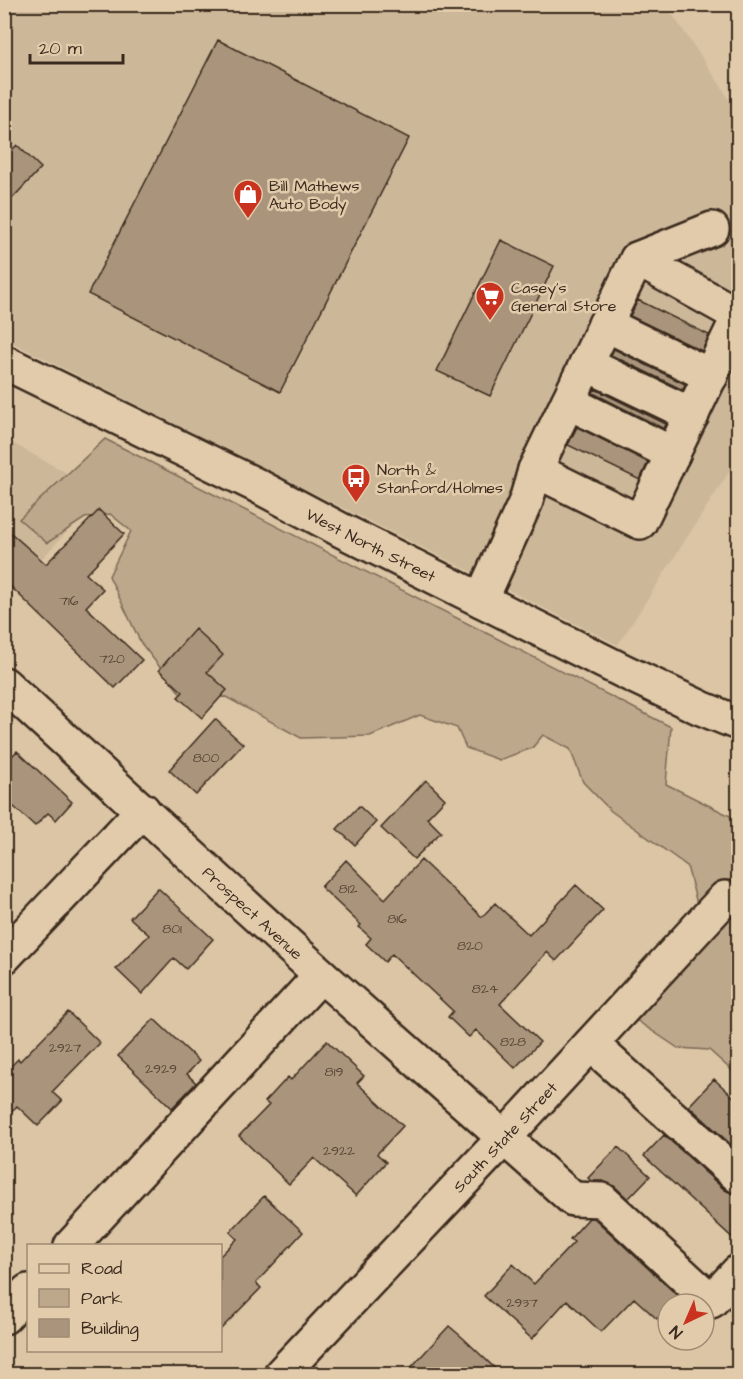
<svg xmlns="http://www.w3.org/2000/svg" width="743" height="1379" font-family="'Architects Daughter',sans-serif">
<rect width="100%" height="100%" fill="#dbc5a5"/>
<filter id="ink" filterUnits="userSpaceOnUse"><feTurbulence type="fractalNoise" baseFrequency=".0167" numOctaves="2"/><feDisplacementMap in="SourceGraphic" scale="12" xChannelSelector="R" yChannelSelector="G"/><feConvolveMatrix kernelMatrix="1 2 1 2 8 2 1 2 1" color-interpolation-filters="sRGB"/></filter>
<g filter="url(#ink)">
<!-- built -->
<path fill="#ccb799" d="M 5,5 L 666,5 L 723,89 L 738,117 L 738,458 L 618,645 L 5,339 Z
M 5,439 L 103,493 L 5,598 Z"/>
<!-- green -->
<path fill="#bea88c" stroke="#7c6955" stroke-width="1.5" d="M 105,439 L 671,727 L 666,784 L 738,820 L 738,1076 L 709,1050 L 678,1048 L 636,1020 L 652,987 L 697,936 L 696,900 L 687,866 L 611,811 L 583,782 L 570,749 L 543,735 L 532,748 L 499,760 L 466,748 L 457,728 L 420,715 L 370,736 L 301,738 L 226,697 L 184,698 L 141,643 L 109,576 L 131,531 L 110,514 L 85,518 L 47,543 L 19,519 Z"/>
<!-- building -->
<path fill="#aa957c" stroke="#3b2a1e" stroke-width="1.5" d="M 218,40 L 409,138 L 280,392 L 88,294 Z
M 17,145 L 41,168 L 4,207 L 4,158 Z
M 501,240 L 554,266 L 490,396 L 437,371 Z
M 638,300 L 709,335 L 702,351 L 630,316 Z
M 614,349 L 685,384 L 683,390 L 611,355 Z
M 595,389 L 666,424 L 664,429 L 593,393 Z
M 577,427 L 648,462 L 640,480 L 568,445 Z
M 99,510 L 124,534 L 86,574 L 103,589 L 86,607 L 142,660 L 115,688 L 4,580 L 4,527 L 46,564 Z
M 195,629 L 223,655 L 207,672 L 227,690 L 202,718 L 178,697 L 183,692 L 159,670 Z
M 215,719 L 243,744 L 196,795 L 169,770 Z
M 17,751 L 72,802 L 56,820 L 48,813 L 35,826 L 4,798 L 4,764 Z
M 426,780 L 445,799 L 427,818 L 441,832 L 414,859 L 381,828 Z
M 359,806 L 376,822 L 355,845 L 337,829 Z
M 346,860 L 385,899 L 421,860 L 482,917 L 495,903 L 529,935 L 576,885 L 603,910 L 556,961 L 547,952 L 500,1004 L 540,1042 L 515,1068 L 476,1030 L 469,1037 L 448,1017 L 453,1011 L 392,954 L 385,962 L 366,944 L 371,938 L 359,927 L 361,925 L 321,887 Z
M 158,888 L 213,939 L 186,969 L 174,958 L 142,994 L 116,969 L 149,935 L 130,918 Z
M 68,1012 L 100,1043 L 52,1092 L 62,1101 L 38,1126 L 17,1106 L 4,1119 L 4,1073 L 18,1059 L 20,1061 Z
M 154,1019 L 199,1061 L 187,1074 L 196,1083 L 172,1108 L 118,1056 Z
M 327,1041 L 364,1076 L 357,1083 L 403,1126 L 377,1154 L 386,1162 L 356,1196 L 314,1158 L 289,1184 L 239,1136 L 269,1105 L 265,1102 L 288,1077 L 291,1080 Z
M 714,1079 L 738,1101 L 738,1151 L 689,1106 Z
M 664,1135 L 725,1190 L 734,1194 L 738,1194 L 738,1243 L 644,1156 Z
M 618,1147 L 650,1176 L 628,1199 L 614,1186 L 603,1181 L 591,1181 L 588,1178 Z
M 264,1196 L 303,1232 L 256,1283 L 261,1288 L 220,1330 L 220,1256 L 237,1239 L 230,1232 Z
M 589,1218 L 594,1218 L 678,1296 L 671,1304 L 668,1304 L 668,1307 L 657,1319 L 634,1298 L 601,1332 L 567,1300 L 532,1339 L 484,1296 L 513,1264 L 534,1284 L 574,1242 L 570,1239 Z
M 449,1326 L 463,1338 L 501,1374 L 405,1374 Z"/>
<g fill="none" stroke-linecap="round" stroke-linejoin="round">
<!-- minor casing -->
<g stroke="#3b2a1e" stroke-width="38">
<g id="minor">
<path d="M 637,259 L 738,315"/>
<path d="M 605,324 L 711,376"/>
<path id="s1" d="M 4,362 L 256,485 L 341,530 L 623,671 L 701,708 L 738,723"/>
<path d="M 586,364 L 692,415"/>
<path d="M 568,402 L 673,454"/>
<path d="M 535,470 L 640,522 L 738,318"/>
<path d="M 481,600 L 526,501 L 535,470 L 637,259 L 712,229"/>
<path id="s2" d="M 4,684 L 321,975 L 573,1199 L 602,1200 L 711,1301 L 738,1272"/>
<path d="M 4,957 L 143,810"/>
<path d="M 591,1044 L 738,1176"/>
<path d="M 71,1246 L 321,975"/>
<path d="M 4,1317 L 28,1291"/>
<path id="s3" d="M 281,1374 L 505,1137 L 725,898"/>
</g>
</g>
<!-- minor -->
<use href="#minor" stroke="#e2cbab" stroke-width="33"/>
</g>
</g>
<!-- icons -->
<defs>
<g id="shop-pin" transform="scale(1.5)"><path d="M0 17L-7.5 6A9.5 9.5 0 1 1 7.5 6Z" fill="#c8321e" stroke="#e2cbab"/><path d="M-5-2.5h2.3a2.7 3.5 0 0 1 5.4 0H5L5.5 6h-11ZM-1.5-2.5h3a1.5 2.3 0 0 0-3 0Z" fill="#fff"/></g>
<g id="supermarket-pin" transform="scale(1.5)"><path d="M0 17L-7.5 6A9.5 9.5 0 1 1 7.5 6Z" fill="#c8321e" stroke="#e2cbab"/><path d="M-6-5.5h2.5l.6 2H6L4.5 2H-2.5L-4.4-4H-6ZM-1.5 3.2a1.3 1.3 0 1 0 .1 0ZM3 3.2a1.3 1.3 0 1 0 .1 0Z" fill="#fff"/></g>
<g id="bus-pin" transform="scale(1.5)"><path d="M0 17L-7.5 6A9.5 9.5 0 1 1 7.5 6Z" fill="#c8321e" stroke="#e2cbab"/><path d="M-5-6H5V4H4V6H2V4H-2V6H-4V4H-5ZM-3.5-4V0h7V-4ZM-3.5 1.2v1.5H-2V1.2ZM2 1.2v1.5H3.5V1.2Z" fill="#fff"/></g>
</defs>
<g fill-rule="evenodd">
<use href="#shop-pin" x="248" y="194"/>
<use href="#supermarket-pin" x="490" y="296"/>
<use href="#bus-pin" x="356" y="478"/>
</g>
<g text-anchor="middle" stroke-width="5" stroke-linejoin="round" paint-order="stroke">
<!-- number labels -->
<g font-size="14" fill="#574536">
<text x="69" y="605">716</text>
<text x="112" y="663">720</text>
<text x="206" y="762">800</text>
<text x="348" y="893">812</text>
<text x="397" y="923">816</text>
<text x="172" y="933">801</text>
<text x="470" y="950">820</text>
<text x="485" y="993">824</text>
<text x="513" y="1046">828</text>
<text x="65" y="1052">2927</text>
<text x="161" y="1073">2929</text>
<text x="334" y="1076">819</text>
<text x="339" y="1155">2922</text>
<text x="522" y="1307">2937</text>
</g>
<!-- poi labels -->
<g font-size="16" fill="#3b2a1e" stroke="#e2cbab" text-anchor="start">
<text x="269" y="191">Bill Mathews<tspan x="269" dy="18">Auto Body</tspan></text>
<text x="511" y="293">Casey's<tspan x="511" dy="18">General Store</tspan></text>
<text x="377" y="475">North &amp;<tspan x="377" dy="18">Stanford/Holmes</tspan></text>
</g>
<!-- street labels -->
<g font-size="16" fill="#3b2a1e" stroke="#e2cbab">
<text dy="6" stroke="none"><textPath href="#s1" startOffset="410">West North Street</textPath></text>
<text dy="6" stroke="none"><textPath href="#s2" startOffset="338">Prospect Avenue</textPath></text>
<text dy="6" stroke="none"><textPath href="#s3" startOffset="326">South State Street</textPath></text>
</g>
</g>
<!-- margin -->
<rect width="743" height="1379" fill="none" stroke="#e2cbab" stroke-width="24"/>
<rect x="12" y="12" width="719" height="1355" fill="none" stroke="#3b2a1e" stroke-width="2" filter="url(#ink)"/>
<!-- legend -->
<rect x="27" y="1244" width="195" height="108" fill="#e2cbab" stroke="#9f8b73" stroke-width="1.5"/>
<rect x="39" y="1264" width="30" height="9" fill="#e2cbab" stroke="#9f8b73" stroke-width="1.5"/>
<text x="81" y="1274" font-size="18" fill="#3b2a1e">Road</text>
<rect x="39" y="1289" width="30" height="18" fill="#bea88c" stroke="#9f8b73" stroke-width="1.5"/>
<text x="81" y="1304" font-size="18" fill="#3b2a1e">Park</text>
<rect x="39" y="1319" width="30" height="18" fill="#aa957c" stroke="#9f8b73" stroke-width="1.5"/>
<text x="81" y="1334" font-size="18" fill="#3b2a1e">Building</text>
<!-- north arrow -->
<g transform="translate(686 1322) rotate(224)"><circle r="28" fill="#e2cbab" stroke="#9f8b73" stroke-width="1.5"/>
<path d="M0-4.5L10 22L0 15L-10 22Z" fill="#c8321e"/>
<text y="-9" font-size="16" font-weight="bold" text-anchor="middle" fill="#3b2a1e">N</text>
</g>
<!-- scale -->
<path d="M30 54v9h93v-9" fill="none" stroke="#3b2a1e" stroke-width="3"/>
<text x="39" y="54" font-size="18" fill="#3b2a1e" stroke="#e2cbab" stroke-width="4.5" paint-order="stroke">20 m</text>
</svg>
